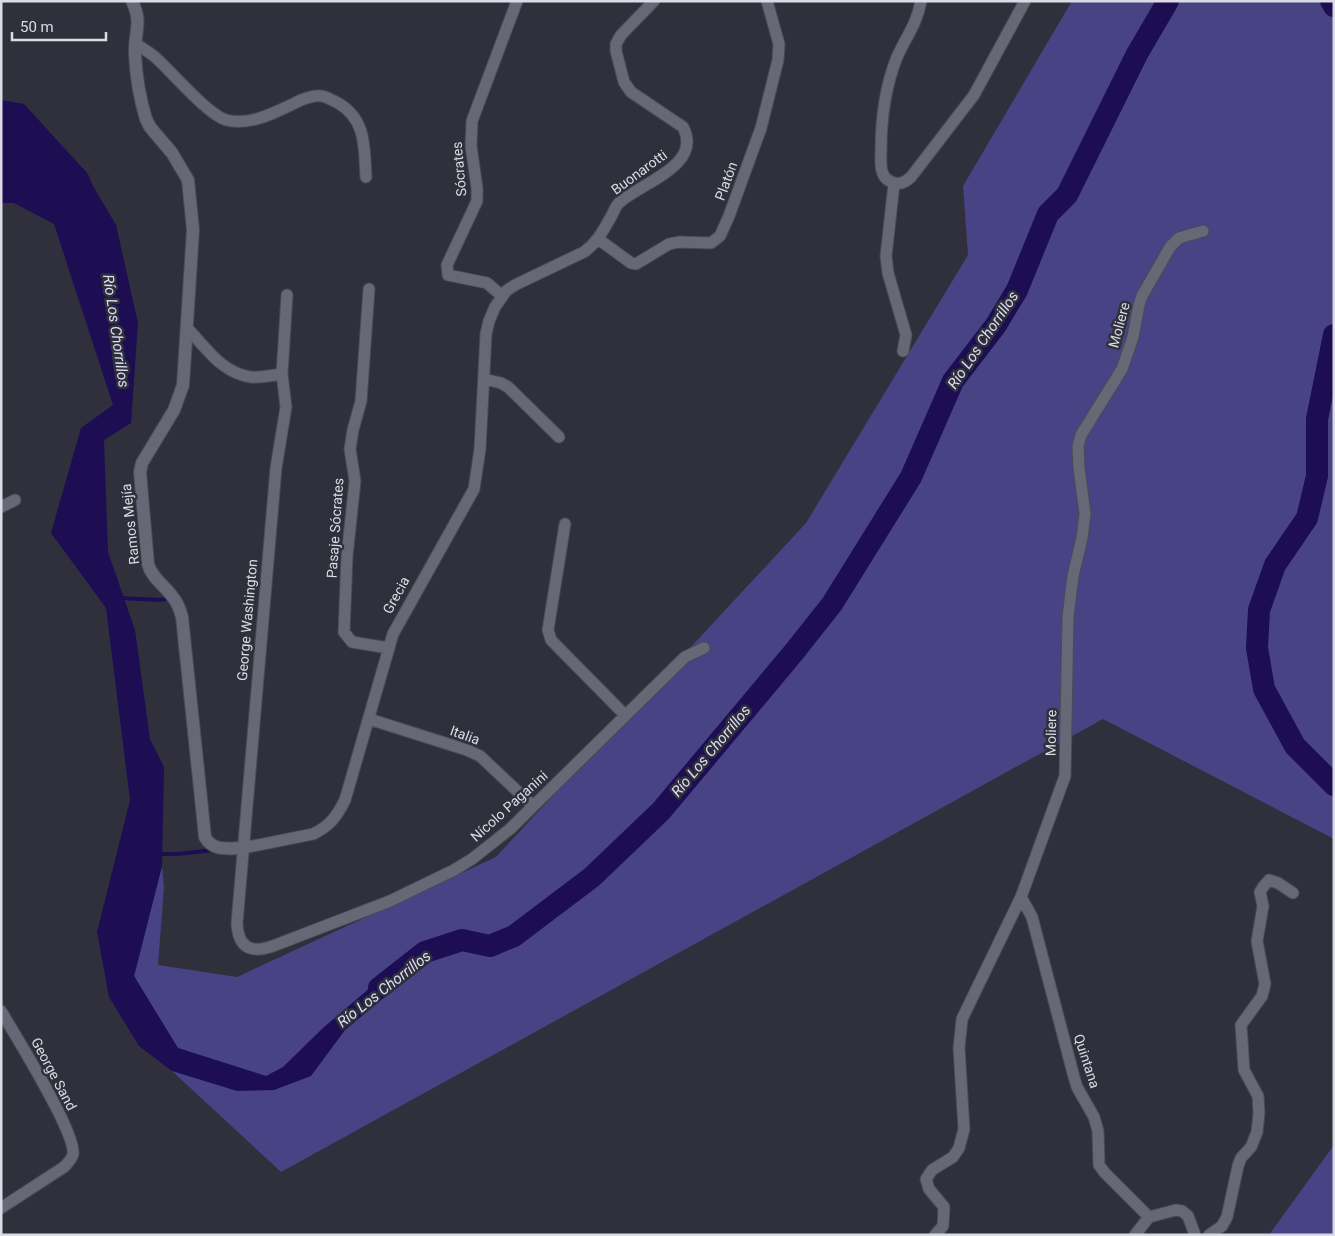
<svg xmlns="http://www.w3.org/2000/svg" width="1335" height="1236" font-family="Roboto,sans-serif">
<rect width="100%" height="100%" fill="#30303c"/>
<!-- green -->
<path fill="#474384" d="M 1072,1 L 1334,1 L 1334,839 L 1103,719 L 281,1172 L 172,1071 L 177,1048 L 134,976 L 162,866 L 164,887 L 158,965 L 237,977 L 496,857 L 806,523 L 968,255 L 963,186 Z
M 1334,1145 L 1334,1235 L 1269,1235 Z"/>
<!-- water -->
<path fill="#1d0d53" d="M 1,100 L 24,104 L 88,174 L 93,186 L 116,225 L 138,323 L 131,423 L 104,440 L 108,552 L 135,630 L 150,739 L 164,767 L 162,866 L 134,976 L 178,1048 L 266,1076 L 283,1067 L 323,1028 L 399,963 L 409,977 L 345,1030 L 311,1076 L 274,1090 L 237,1091 L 172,1071 L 139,1046 L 109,997 L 97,932 L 130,800 L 106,608 L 51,533 L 81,428 L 113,405 L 54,224 L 14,203 L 1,203 Z"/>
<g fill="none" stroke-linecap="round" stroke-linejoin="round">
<!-- stream -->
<path stroke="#1d0d53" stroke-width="4" d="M 121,598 L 160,600 L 171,598
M 162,854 L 178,854 L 213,850"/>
<!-- river -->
<path stroke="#1d0d53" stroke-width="22" d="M 1331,1 L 1334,6
M 1334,335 L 1317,419 L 1317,476 L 1307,518 L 1275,565 L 1259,610 L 1257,648 L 1264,689 L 1295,746 L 1334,785
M 379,988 L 425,952 L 462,940 L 490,946 L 514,936 L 592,877 L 661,811 L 794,652 L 832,604 L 911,477 L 953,381 L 996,325 L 1017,290 L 1048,214 L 1067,195 L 1137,54 L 1168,1"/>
<!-- street casing -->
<g stroke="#4b4b55" stroke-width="13">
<path id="street" d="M 921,1 C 917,24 906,37 897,57 C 885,87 881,119 881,151 C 881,160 879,174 888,180 C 897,186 903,184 911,177 L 974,95 L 1025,1
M 136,44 C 142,48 149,52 155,57 C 172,72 207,114 226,120 C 250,126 274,113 295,103 C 303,99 312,95 321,96 C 326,96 333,101 338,103 C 367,120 364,148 366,177
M 894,184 L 886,256 L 888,273 L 906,335 L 903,351
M 598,239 L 631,263 L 636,264 L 669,244 L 679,242 L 711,243 L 720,236 L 729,216 L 761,128 L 778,60 L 779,44 L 767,1
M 369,289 L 361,401 L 353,430 L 350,449 L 355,481 L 347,556 L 344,632 L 352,642 L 388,648
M 287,295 L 282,374 L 286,407 L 276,468 L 237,923 C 238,947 250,954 273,946 L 390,901 L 454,870 L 472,859 L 510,829 L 685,657 L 704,648
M 502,296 L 487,283 L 448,275 L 447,265 L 477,201 L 477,188 L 471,146 L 472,121 L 517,1
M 187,328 C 206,347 221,373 251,377 C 261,378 273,375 282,374
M 484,379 L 501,383 L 508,387 L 559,437
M 1,507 L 15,500
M 565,524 L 548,630 L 551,640 L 625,715
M 369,719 L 467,750 L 480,756 L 533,806
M 243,848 L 313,834 C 330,826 337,816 345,800 L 393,634 L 474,489 L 480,449 L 486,334 L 489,321 L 495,307 L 506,291 L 515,285 L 584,252 C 598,242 604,229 612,215 C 614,211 616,205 620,202 C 643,182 703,165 683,127 L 631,92 L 624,82 L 616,51 L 616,44 L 621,35 L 654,1
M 1021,897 L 1032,917 L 1074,1077 L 1077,1087 L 1094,1117 L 1098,1131 L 1099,1165 L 1105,1173 L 1149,1217
M 1,1011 C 15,1035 76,1132 73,1154 C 72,1159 68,1163 64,1167 L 1,1208
M 935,1235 L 943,1226 L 944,1207 L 929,1189 L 926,1179 L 932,1170 L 953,1157 L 959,1148 L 964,1129 L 959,1048 L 962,1019 L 1021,897 L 1065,776 L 1068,617 L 1073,576 L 1082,538 L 1085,514 L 1079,468 L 1078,446 L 1081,435 L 1122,369 L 1133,337 L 1139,305 L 1142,296 L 1170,247 L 1179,238 L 1203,231
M 1135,1235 L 1149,1217 L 1176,1210 L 1182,1211 L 1188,1216 L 1195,1235
M 1209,1235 L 1222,1226 L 1227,1217 L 1238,1166 L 1241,1158 L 1251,1147 L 1257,1132 L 1259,1113 L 1258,1096 L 1244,1070 L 1241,1025 L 1262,996 L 1265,984 L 1257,941 L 1263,906 L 1260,892 L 1263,887 L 1269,880 L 1278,883 L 1293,893"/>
</g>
<!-- secondary casing -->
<g stroke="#4b4b55" stroke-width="14">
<path id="secondary" d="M 132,1 C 143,24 134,32 135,54 C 136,76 140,99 146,119 L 150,127 L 172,153 L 188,180 L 193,230 L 183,385 L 174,410 L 142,463 L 140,472 L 148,564 C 151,577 164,585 172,596 C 177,602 180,609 182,617 L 205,837 C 213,852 229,848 243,848"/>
</g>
<!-- street -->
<use href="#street" stroke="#676875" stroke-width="11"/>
<!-- secondary -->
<use href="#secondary" stroke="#676875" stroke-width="12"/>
</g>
<g text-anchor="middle" stroke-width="5" stroke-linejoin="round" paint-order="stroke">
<!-- street labels -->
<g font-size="14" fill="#dbdbe3" stroke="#30303c">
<text transform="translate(459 169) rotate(-95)" y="5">Sócrates</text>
<text transform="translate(639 172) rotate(-36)" y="5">Buonarotti</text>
<text transform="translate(726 181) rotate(-70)" y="5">Platón</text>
<text transform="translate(1119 325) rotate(-75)" y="5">Moliere</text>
<text transform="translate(130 524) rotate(-96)" y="5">Ramos Mejía</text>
<text transform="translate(335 528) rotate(-86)" y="5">Pasaje Sócrates</text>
<text transform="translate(396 595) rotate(-61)" y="5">Grecia</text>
<text transform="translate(247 620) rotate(-85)" y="5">George Washington</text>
<text transform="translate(1051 733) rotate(-89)" y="5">Moliere</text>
<text transform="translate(465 735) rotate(20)" y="5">Italia</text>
<text transform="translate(509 806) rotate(-42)" y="5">Nícolo Paganini</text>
<text transform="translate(1087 1061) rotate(72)" y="5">Quintana</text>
<text transform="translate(54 1074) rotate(62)" y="5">George Sand</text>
</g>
<!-- water labels -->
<g font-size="15" font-style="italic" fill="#dddef4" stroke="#30303c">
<text transform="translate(116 331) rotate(82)" y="5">Río Los Chorrillos</text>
<text transform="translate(983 340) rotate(-56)" y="5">Río Los Chorrillos</text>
<text transform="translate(711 751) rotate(-50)" y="5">Río Los Chorrillos</text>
<text transform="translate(384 989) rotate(-38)" y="5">Río Los Chorrillos</text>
</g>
</g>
<!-- border -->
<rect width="1335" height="1236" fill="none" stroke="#dbdbe3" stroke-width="5"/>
<!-- scale -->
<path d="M12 32v8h94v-8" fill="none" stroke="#dbdbe3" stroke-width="2.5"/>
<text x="20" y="32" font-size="15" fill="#dbdbe3" stroke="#30303c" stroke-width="4" paint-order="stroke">50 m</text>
</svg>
